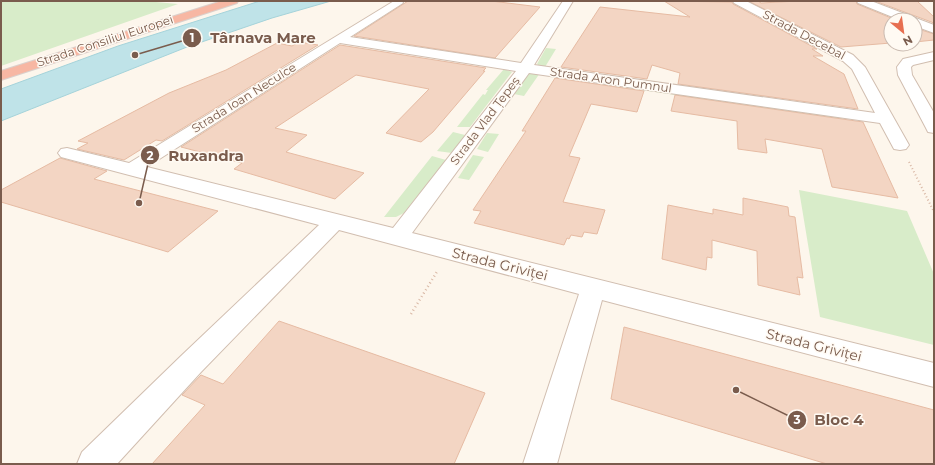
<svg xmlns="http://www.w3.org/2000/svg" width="935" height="465" font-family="Montserrat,sans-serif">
<rect width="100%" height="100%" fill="#fdf6ec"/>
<!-- green -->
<path fill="#d8ecc9" d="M 1,1 L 145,1 L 178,4 L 1,66 Z
M 546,48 L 556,49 L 545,67 L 539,66 L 537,64 Z
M 504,69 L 512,72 L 470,127 L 457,127 L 483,94 L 485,95 L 488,90 L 486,90 Z
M 534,72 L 540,73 L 524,96 L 514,94 L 527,75 Z
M 601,81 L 840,116 L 842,119 L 600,84 Z
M 453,132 L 465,135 L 452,153 L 437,151 Z
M 487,133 L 499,134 L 488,152 L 477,149 Z
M 473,155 L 484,157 L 469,180 L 458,178 Z
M 432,156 L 446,160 L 404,213 L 396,217 L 384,217 Z
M 799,190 L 907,211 L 934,274 L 934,345 L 820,317 Z"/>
<!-- water -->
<path fill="#bfe3e8" stroke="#a5d3da" d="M 260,1 L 331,1 L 272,18 L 187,47 L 1,121 L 1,89 L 118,46 Z"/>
<!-- building -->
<path fill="#f3d5c3" stroke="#e6bba3" d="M 408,1 L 491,1 L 540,7 L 495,58 L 354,36 Z
M 664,1 L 732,2 L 733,4 L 817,49 L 812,49 L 823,56 L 813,56 L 844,74 L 858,109 L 678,84 L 680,73 L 652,65 L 647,79 L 561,67 L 600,7 L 690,17 Z
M 758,1 L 761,3 L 798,1 L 856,1 L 857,4 L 896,20 L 891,20 L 891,43 L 841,47 L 750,2 Z
M 875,1 L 917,1 L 934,17 L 934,23 Z
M 915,28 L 934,34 L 934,40 L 915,42 Z
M 299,42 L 318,45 L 162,141 L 156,140 L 124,160 L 77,149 L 88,143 L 78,141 L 169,93 L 226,70 L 277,43 L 292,46 Z
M 340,45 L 486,68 L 483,71 L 485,71 L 433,132 L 421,142 L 386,133 L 429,89 L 356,75 L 275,128 L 307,135 L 286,152 L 364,173 L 335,199 L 234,169 L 242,163 L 181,147 Z
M 555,78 L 644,91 L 637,112 L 591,104 L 569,156 L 580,158 L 563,202 L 605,210 L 597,234 L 584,232 L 582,237 L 571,235 L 569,239 L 567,238 L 564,245 L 474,223 L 481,211 L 473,210 L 526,131 L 522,131 Z
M 675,95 L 863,122 L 898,198 L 832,187 L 822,149 L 765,139 L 767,153 L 738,149 L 737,121 L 671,111 Z
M 60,158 L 107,171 L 94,179 L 218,211 L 168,252 L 1,202 L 1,190 Z
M 743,198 L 788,207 L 789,216 L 795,217 L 803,278 L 797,277 L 800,295 L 758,285 L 757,251 L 712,240 L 712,258 L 707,257 L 706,270 L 662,259 L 668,205 L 713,214 L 713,209 L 743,215 Z
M 279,321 L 485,393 L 454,464 L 152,464 L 205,405 L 182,395 L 201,375 L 223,384 Z
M 624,327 L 934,410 L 934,464 L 827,464 L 611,399 Z"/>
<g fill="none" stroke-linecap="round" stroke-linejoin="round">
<!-- minor casing -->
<g stroke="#d1beb0" stroke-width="2">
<path id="minor" d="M 394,1 L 402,1 L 403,3 L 350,37 L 521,63 L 563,1 L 573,1 L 534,65 L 875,113 L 852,69 L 843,61 L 734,3 L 733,1 L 746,1 L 853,55 L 865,67 L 909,145 L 906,149 L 900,150 L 894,149 L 880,123 L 529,73 L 412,233 L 934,363 L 934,387 L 602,300 L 557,464 L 523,464 L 579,294 L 339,230 L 201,372 L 117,464 L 77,464 L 82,452 L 181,356 L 319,225 L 61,157 L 58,153 L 61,149 L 67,148 L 129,163 ZM 340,43 L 516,71 L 393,228 L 147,167 Z
M 857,1 L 871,1 L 934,25 L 934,33 L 915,26 L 915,20 L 900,20 L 858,3 Z
M 934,52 L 934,60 L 913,65 L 911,67 L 912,75 L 934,113 L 934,133 L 928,132 L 926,128 L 898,75 L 897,67 L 903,59 Z"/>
</g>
<!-- highway casing -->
<g stroke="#dad1cd" stroke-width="2">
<path id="highway" d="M 222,1 L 238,1 L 237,3 L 1,80 L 1,71 Z"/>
</g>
<!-- path-far1 -->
<path stroke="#d9b8a5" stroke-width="2" stroke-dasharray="1 2.5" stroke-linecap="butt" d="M 909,162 L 934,212"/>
<!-- path -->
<path stroke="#d9b8a5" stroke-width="2.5" stroke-dasharray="1 3" stroke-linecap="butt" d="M 411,314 L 438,270"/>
<!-- minor -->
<use href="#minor" fill="#fff" fill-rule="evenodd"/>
<!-- highway -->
<use href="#highway" fill="#f7b7a3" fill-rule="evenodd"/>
</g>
<g text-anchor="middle" stroke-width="3" stroke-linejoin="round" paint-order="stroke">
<!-- far-street labels -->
<g font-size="12" fill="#7a5c4d" stroke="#fffaf3">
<text transform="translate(804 35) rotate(28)" y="4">Strada Decebal</text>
<text transform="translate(105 41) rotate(-18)" y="4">Strada Consiliul Europei</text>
<text transform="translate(611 80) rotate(8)" y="4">Strada Aron Pumnul</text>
<text transform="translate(244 98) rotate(-32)" y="4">Strada Ioan Neculce</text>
<text transform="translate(485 121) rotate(-53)" y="4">Strada Vlad Țepeș</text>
</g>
<!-- street labels -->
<g font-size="14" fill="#7a5c4d" stroke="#fffaf3">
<text transform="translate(500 264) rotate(14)" y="5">Strada Griviței</text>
<text transform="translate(814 345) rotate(14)" y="5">Strada Griviței</text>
</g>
</g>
<!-- callouts -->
<path fill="none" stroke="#7a5c4d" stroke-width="1.5" d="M135 55L192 38M139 203L150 155M736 390L797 420"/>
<g fill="#7a5c4d" stroke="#fffaf3" stroke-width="1.5">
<circle cx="135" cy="55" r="4"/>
<circle cx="139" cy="203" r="4"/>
<circle cx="736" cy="390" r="4"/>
<circle cx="192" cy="38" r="10"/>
<circle cx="150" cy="155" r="10"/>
<circle cx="797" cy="420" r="10"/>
</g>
<g font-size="12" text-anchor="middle" font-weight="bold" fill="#fff">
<text x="192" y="42">1</text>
<text x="150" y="160">2</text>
<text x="797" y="424">3</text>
</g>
<g font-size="15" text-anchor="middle" font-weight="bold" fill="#7a5c4d" stroke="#fffaf3" stroke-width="3" stroke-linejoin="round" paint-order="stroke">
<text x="263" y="43">Târnava Mare</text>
<text x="206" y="161">Ruxandra</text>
<text x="839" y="425">Bloc 4</text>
</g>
<!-- border -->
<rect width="935" height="465" fill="none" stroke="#7a5c4d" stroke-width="4"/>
<!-- north arrow -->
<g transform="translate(903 32) rotate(151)"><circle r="19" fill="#fffaf3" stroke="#cabbb1"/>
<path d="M0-3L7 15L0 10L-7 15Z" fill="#e76f51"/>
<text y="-6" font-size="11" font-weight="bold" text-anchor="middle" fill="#7a5c4d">N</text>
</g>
</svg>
